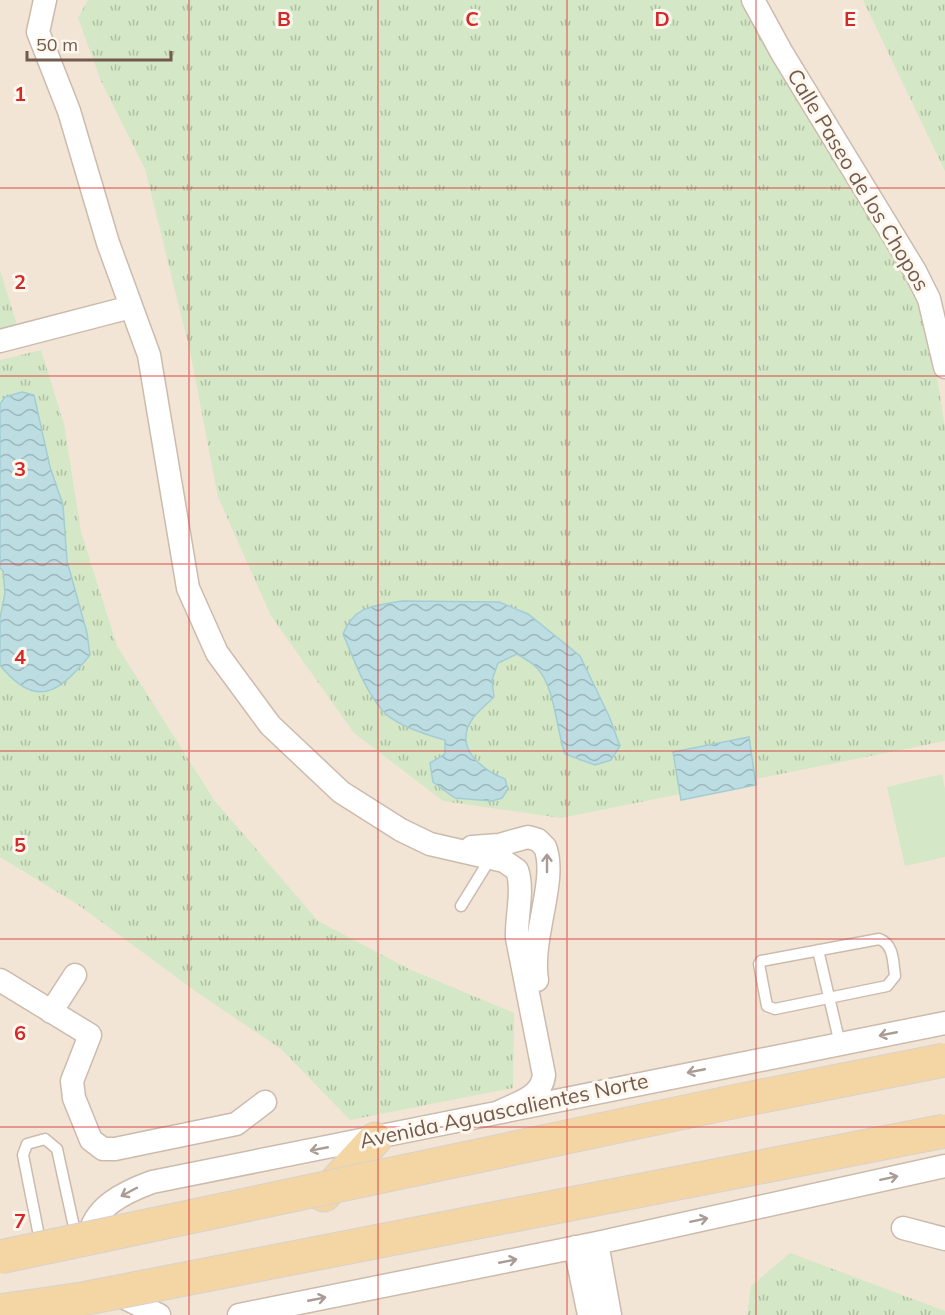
<svg xmlns="http://www.w3.org/2000/svg" width="945" height="1315" font-family="Mulish,sans-serif">
<defs>
<pattern id="grass-tufts" width="24" height="20" patternUnits="userSpaceOnUse" patternTransform="scale(1.5)"><rect width="24" height="20" fill="#d4e7c6"/><path d="M3 7l-1-3M5 7V3M7 7l1-3M15 17l-1-3M17 17v-4M19 17l1-3" fill="none" stroke="#b0bea3"/></pattern>
<pattern id="water-waves" width="16" height="10" patternUnits="userSpaceOnUse" patternTransform="scale(1.5)"><rect width="16" height="10" fill="#bcdee3"/><path d="M0 5q4-4 8 0t8 0" fill="none" stroke="#9db7ba"/></pattern>
</defs>
<rect width="100%" height="100%" fill="#fbf3e7"/>
<!-- residential -->
<path fill="#f2e5d5" d="M 0,0 L 945,0 L 945,1315 L 0,1315 Z"/>
<!-- grass -->
<path fill="url(#grass-tufts)" d="M 88,0 L 751,0 L 925,301 L 945,428 L 945,741 L 561,818 L 443,801 L 354,733 L 271,616 L 218,497 L 190,351 L 145,169 L 101,81 L 78,18 Z
M 863,0 L 945,0 L 945,171 Z
M 0,270 L 17,325 L 0,330 Z
M 41,350 L 64,424 L 81,532 L 117,646 L 214,800 L 318,921 L 409,969 L 514,1013 L 513,1088 L 350,1120 L 281,1049 L 198,993 L 77,904 L 0,857 L 0,360 Z
M 790,1253 L 945,1311 L 945,1315 L 747,1315 L 751,1286 Z"/>
<!-- pitch -->
<path fill="#d4e7c6" d="M 942,774 L 945,789 L 945,857 L 905,866 L 887,787 Z"/>
<!-- water -->
<path fill="url(#water-waves)" stroke="#a3cdd4" stroke-width="1.5" d="M 22,392 L 34,395 L 50,467 L 63,505 L 67,561 L 87,633 L 90,655 C 59,693 36,710 0,665 L 0,618 L 5,593 L 3,571 L 0,568 L 0,404 L 5,397 Z
M 402,601 L 499,602 L 528,614 L 580,656 L 609,716 L 620,746 L 611,760 L 595,765 L 565,754 C 556,728 555,687 537,668 C 532,662 523,658 517,654 L 498,663 L 492,680 L 494,697 C 487,704 478,711 473,718 C 452,747 481,769 505,779 L 508,789 L 502,798 L 492,801 L 455,798 L 433,782 L 430,763 L 445,754 L 445,740 C 427,735 394,725 382,710 C 364,689 354,659 343,634 C 355,605 374,606 402,601 Z
M 749,737 L 756,785 L 681,800 L 673,752 Z"/>
<g fill="none" stroke-linecap="round" stroke-linejoin="round">
<!-- lane casing -->
<g stroke="#ccbbad" stroke-width="13">
<path id="lane" d="M 461,906 L 490,859
M 879,939 C 894,944 893,962 895,976 L 887,986 L 775,1009 L 767,1006 L 759,964 L 761,961 Z
M 818,950 L 840,1044
M 41,1246 L 23,1155 L 27,1144 L 45,1139 L 57,1149 L 76,1236"/>
</g>
<!-- street casing -->
<g stroke="#ccbbad" stroke-width="25">
<path id="street" d="M 45,0 L 38,32 L 69,111 L 108,243 L 149,355 L 188,588 L 217,653 L 270,725 L 341,792 L 401,830 L 430,844 L 504,861 L 517,870 C 524,890 516,917 517,938 L 544,1075 C 542,1097 517,1103 499,1112
M 753,0 L 782,53 L 915,271 L 929,299 L 945,367
M 0,341 L 131,307
M 472,847 L 499,845 L 528,837 L 538,840 L 545,847 C 558,879 530,939 537,980
M 0,980 L 90,1035 L 72,1081 L 74,1098 L 91,1140 L 103,1149 L 115,1149 L 236,1124 L 265,1102
M 51,1012 L 75,975
M 903,1228 L 945,1239
M 89,1239 C 92,1207 125,1192 152,1182 L 945,1023
M 597,1243 L 610,1315
M 575,1247 L 589,1315
M 113,1292 L 159,1315
M 239,1315 L 597,1243 L 945,1166"/>
</g>
<!-- primary casing -->
<g stroke="#d8d1cd" stroke-width="35">
<path id="primary" d="M 324,1195 L 375,1139"/>
</g>
<!-- lane -->
<use href="#lane" stroke="#fff" stroke-width="10"/>
<!-- street -->
<use href="#street" stroke="#fff" stroke-width="22"/>
<!-- primary -->
<use href="#primary" stroke="#f4d6a4" stroke-width="33"/>
<!-- primary-bridge casing -->
<g stroke="#d8d1cd" stroke-width="35" stroke-linecap="butt">
<path id="primary-bridge" d="M 0,1257 L 737,1101 L 945,1060
M 0,1311 L 82,1299 L 945,1131"/>
</g>
<!-- primary-bridge -->
<use href="#primary-bridge" stroke="#f4d6a4" stroke-width="33"/>
</g>
<!-- one-way arrows -->
<defs><path id="oneway-shaft" d="M-6 0H5M1.5-3L5.5 0L1.5 3" fill="none" stroke-width="1.6" stroke-linecap="round" stroke-linejoin="round" transform="scale(1.5)"/></defs>
<g stroke="#aa9c94">
<use href="#oneway-shaft" transform="translate(547 863) rotate(-90)"/>
<use href="#oneway-shaft" transform="translate(888 1034) rotate(169)"/>
<use href="#oneway-shaft" transform="translate(696 1071) rotate(169)"/>
<use href="#oneway-shaft" transform="translate(319 1149) rotate(169)"/>
<use href="#oneway-shaft" transform="translate(889 1178) rotate(-12)"/>
<use href="#oneway-shaft" transform="translate(129 1192) rotate(152)"/>
<use href="#oneway-shaft" transform="translate(699 1220) rotate(-12)"/>
<use href="#oneway-shaft" transform="translate(508 1261) rotate(-11)"/>
<use href="#oneway-shaft" transform="translate(317 1299) rotate(-11)"/>
</g>
<!-- grid -->
<path fill="none" stroke="#d62828" stroke-width="1.5" stroke-opacity="0.55" d="M 189,0 L 189,1315M 378,0 L 378,1315M 567,0 L 567,1315M 756,0 L 756,1315M 0,188 L 945,188M 0,376 L 945,376M 0,564 L 945,564M 0,751 L 945,751M 0,939 L 945,939M 0,1127 L 945,1127"/>
<g text-anchor="middle" stroke-width="6" stroke-linejoin="round" paint-order="stroke">
<!-- street labels -->
<g font-size="21" fill="#725a4d" stroke="#fef7ed">
<text transform="translate(858 180) rotate(59)" y="7">Calle Paseo de los Chopos</text>
<text transform="translate(504 1111) rotate(-12)" y="7">Avenida Aguascalientes Norte</text>
</g>
</g>
<g font-size="20" text-anchor="middle" font-weight="bold" fill="#d62828" stroke="#fef7ed" stroke-width="6" stroke-linejoin="round" paint-order="stroke">
<text x="284" y="26">B</text>
<text x="472" y="26">C</text>
<text x="662" y="26">D</text>
<text x="850" y="26">E</text>
<text x="20" y="101">1</text>
<text x="20" y="289">2</text>
<text x="20" y="476">3</text>
<text x="20" y="664">4</text>
<text x="20" y="852">5</text>
<text x="20" y="1040">6</text>
<text x="20" y="1228">7</text>
</g>
<!-- scale -->
<path d="M27 51v9h144v-9" fill="none" stroke="#725a4d" stroke-width="3"/>
<text x="36" y="51" font-size="18" fill="#725a4d" stroke="#fef7ed" stroke-width="4.5" paint-order="stroke">50 m</text>
</svg>
